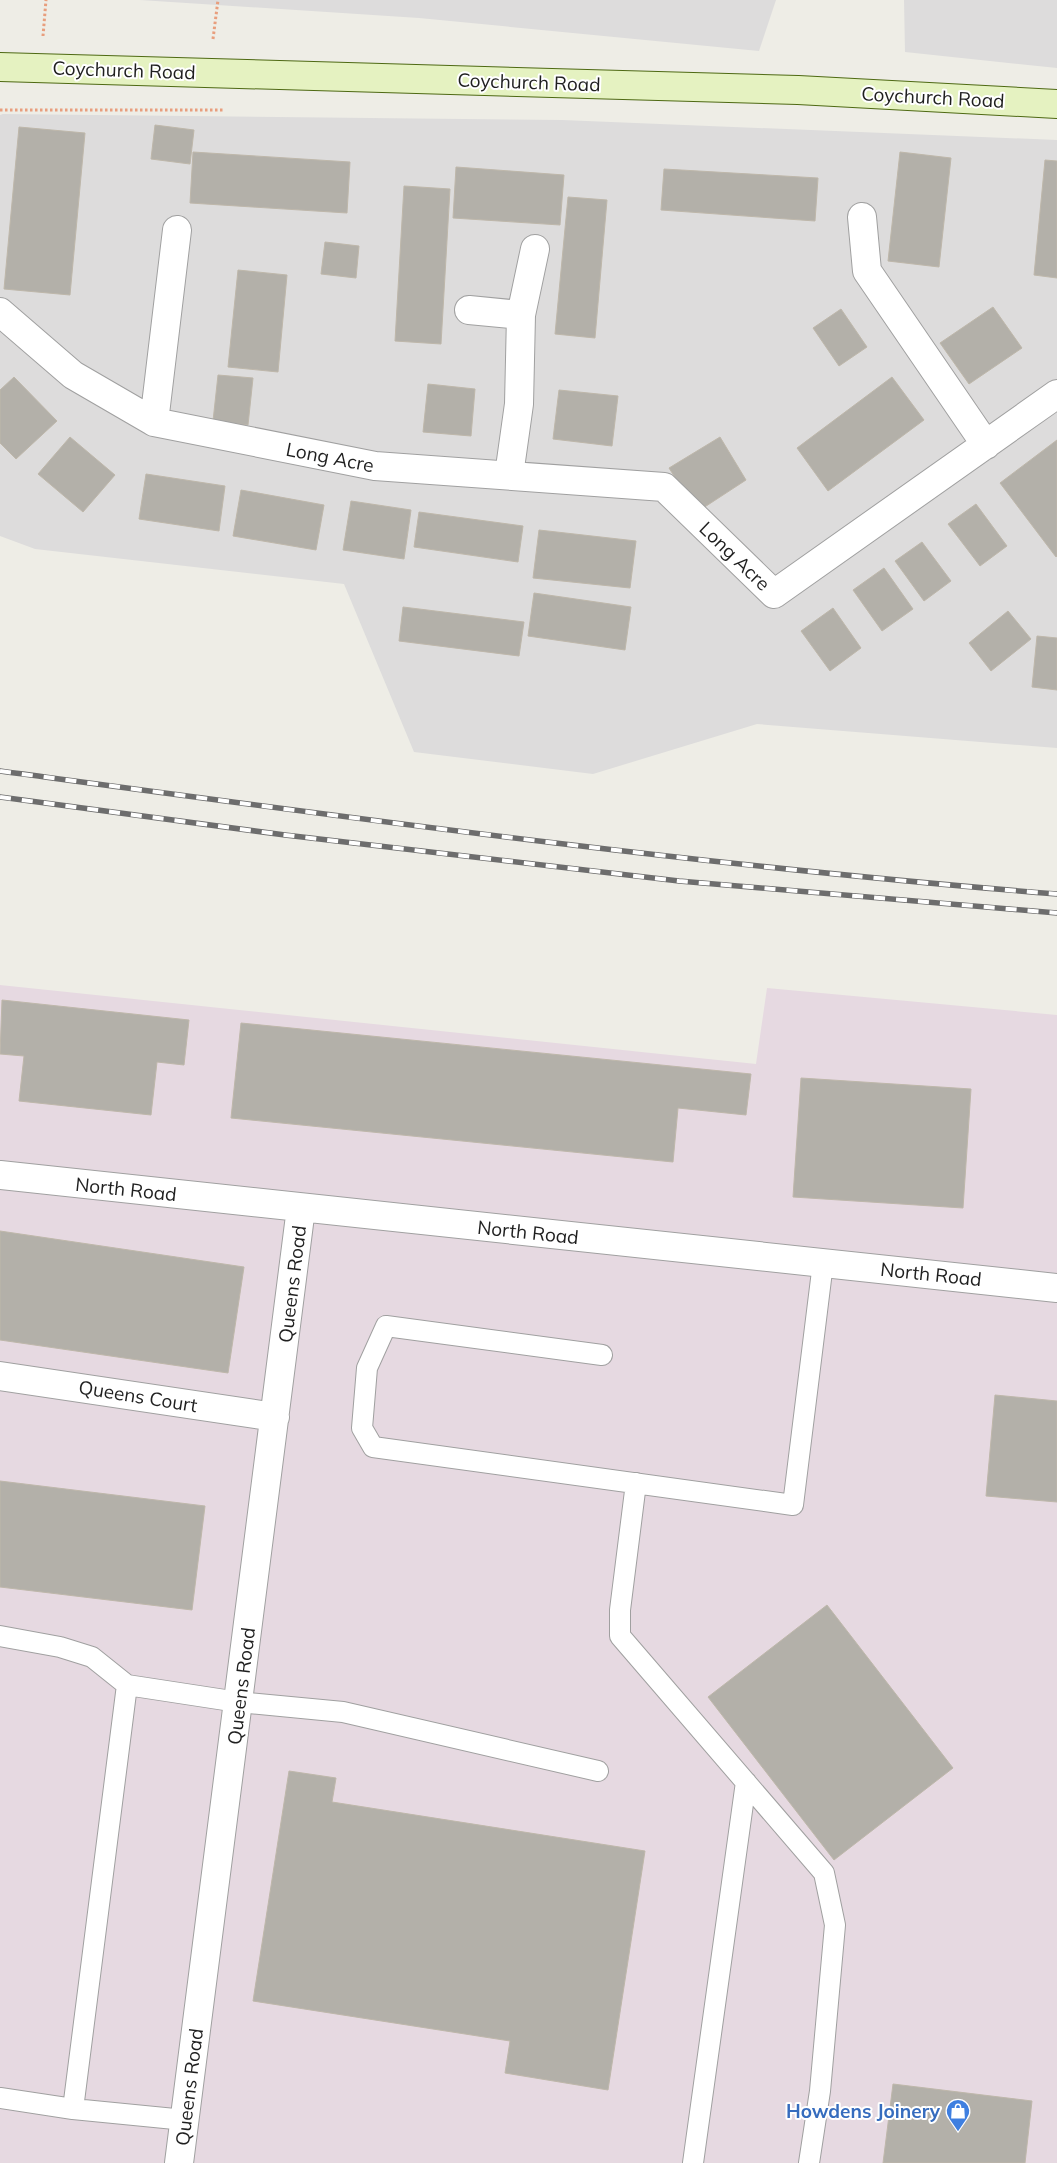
<svg xmlns="http://www.w3.org/2000/svg" width="1057" height="2163" font-family="Mulish,sans-serif">
<rect width="100%" height="100%" fill="#eeede6"/>
<!-- residential -->
<path fill="#dddcdc" d="M 140,0 L 776,0 L 759,51 L 419,18 Z
M 904,0 L 1057,0 L 1057,68 L 905,52 Z
M 3,114 L 562,120 L 1057,140 L 1057,748 L 757,724 L 593,774 L 414,752 L 344,584 L 35,549 L 0,536 L 0,115 Z"/>
<!-- industrial -->
<path fill="#e6d9e1" d="M 0,985 L 756,1064 L 767,988 L 1057,1015 L 1057,2163 L 0,2163 Z"/>
<!-- building -->
<path fill="#b3b0a9" stroke="#beb7aa" d="M 155,125 L 194,130 L 190,164 L 151,159 Z
M 19,127 L 85,133 L 70,295 L 4,289 Z
M 193,152 L 350,162 L 347,213 L 190,203 Z
M 900,152 L 951,158 L 939,267 L 888,261 Z
M 1045,160 L 1057,161 L 1057,278 L 1034,275 Z
M 456,167 L 564,175 L 560,225 L 453,218 Z
M 664,169 L 818,178 L 815,221 L 661,210 Z
M 404,186 L 450,189 L 441,344 L 395,341 Z
M 568,197 L 607,200 L 595,338 L 555,334 Z
M 325,242 L 359,246 L 356,278 L 321,274 Z
M 238,270 L 287,275 L 278,372 L 228,367 Z
M 993,307 L 1022,348 L 969,384 L 940,343 Z
M 841,309 L 867,347 L 839,366 L 813,328 Z
M 218,375 L 253,378 L 248,425 L 213,421 Z
M 14,377 L 57,421 L 16,459 L 0,443 L 0,390 Z
M 892,377 L 924,420 L 828,491 L 797,448 Z
M 428,384 L 475,389 L 471,436 L 423,432 Z
M 559,390 L 618,396 L 612,446 L 553,439 Z
M 70,437 L 115,475 L 83,512 L 38,474 Z
M 720,437 L 746,480 L 697,512 L 669,468 Z
M 1057,440 L 1057,556 L 1056,557 L 1000,483 Z
M 146,474 L 225,486 L 219,531 L 139,519 Z
M 241,490 L 324,505 L 316,550 L 233,536 Z
M 351,501 L 411,510 L 404,559 L 343,550 Z
M 976,504 L 1007,546 L 980,566 L 948,524 Z
M 419,512 L 523,526 L 518,562 L 414,547 Z
M 539,530 L 636,541 L 630,588 L 533,578 Z
M 922,542 L 951,581 L 924,601 L 895,561 Z
M 884,568 L 913,609 L 882,631 L 853,590 Z
M 534,593 L 631,607 L 625,650 L 528,636 Z
M 403,607 L 524,622 L 519,656 L 399,641 Z
M 833,608 L 861,648 L 830,671 L 801,631 Z
M 1008,611 L 1031,639 L 991,671 L 969,643 Z
M 1037,636 L 1057,638 L 1057,690 L 1032,687 Z
M 2,1000 L 189,1020 L 184,1065 L 157,1062 L 151,1115 L 19,1101 L 24,1056 L 0,1054 Z
M 241,1023 L 751,1074 L 746,1115 L 678,1108 L 673,1162 L 231,1118 Z
M 801,1078 L 971,1089 L 963,1208 L 793,1197 Z
M 0,1231 L 244,1267 L 228,1373 L 0,1340 Z
M 995,1395 L 1057,1401 L 1057,1502 L 986,1496 Z
M 0,1481 L 205,1506 L 192,1610 L 0,1587 Z
M 827,1605 L 953,1768 L 834,1860 L 708,1697 Z
M 289,1771 L 336,1778 L 332,1802 L 645,1851 L 608,2090 L 505,2073 L 510,2041 L 253,2001 Z
M 893,2084 L 1032,2101 L 1025,2163 L 883,2163 Z"/>
<g fill="none" stroke-linecap="round" stroke-linejoin="round">
<!-- lane casing -->
<g stroke="#a0a0a0" stroke-width="22">
<path id="lane" d="M 602,1355 L 386,1326 L 367,1368 L 362,1428 L 373,1447 L 793,1505 L 823,1263
M 636,1483 L 620,1610 L 620,1636 L 824,1873 L 835,1925 L 820,2091 L 809,2163
M 0,1636 L 60,1647 L 92,1657 L 127,1685
M 0,2098 L 73,2109
M 185,2120 L 73,2109 L 127,1685 L 238,1702 L 343,1712 L 598,1771
M 693,2163 L 746,1782"/>
</g>
<!-- street casing -->
<g stroke="#a0a0a0" stroke-width="30">
<path id="street" d="M 862,217 L 867,271 L 986,445
M 469,310 L 521,315
M 0,312 L 73,375 L 154,422 L 375,466 L 664,487 L 774,594 L 1057,394
M 154,422 L 177,230
M 509,475 L 519,404 L 521,315 L 535,249
M 0,1175 L 1057,1288
M 0,1376 L 275,1417
M 179,2163 L 301,1208"/>
</g>
<!-- secondary casing -->
<g stroke="#4e6913" stroke-width="30">
<path id="secondary" d="M 0,67 L 798,90 L 1057,104"/>
</g>
<!-- path -->
<path stroke="#e89e7d" stroke-width="3" stroke-dasharray="2.5 2.5" stroke-linecap="butt" d="M 43,36 L 46,0
M 213,39 L 218,0
M 0,110 L 224,110"/>
<!-- lane -->
<use href="#lane" stroke="#fff" stroke-width="20"/>
<!-- street -->
<use href="#street" stroke="#fff" stroke-width="28"/>
<!-- secondary -->
<use href="#secondary" stroke="#e5f2c1" stroke-width="28"/>
<!-- rail casing -->
<g stroke="#6d6d6d" stroke-width="5.5">
<path id="rail" d="M 0,771 C 352,818 703,866 1057,894
M 0,797 L 285,835 L 679,881 L 1057,913"/>
</g>
<!-- rail -->
<use href="#rail" stroke="#fff" stroke-width="4" stroke-dasharray="11" stroke-linecap="butt"/>
</g>
<!-- icons -->
<defs>
<g id="shop-pin" transform="scale(1.25)"><path d="M0 17L-7.5 6A9.5 9.5 0 1 1 7.5 6Z" fill="#3f7fe0" stroke="#fff"/><path d="M-5-2.5h2.3a2.7 3.5 0 0 1 5.4 0H5L5.5 6h-11ZM-1.5-2.5h3a1.5 2.3 0 0 0-3 0Z" fill="#fff"/></g>
</defs>
<g fill-rule="evenodd">
<use href="#shop-pin" x="958" y="2111"/>
</g>
<g text-anchor="middle" stroke-width="4" stroke-linejoin="round" paint-order="stroke">
<!-- street labels -->
<g font-size="19" fill="#1f1f1f" stroke="#fff">
<text transform="translate(124 70) rotate(2)" y="7">Coychurch Road</text>
<text transform="translate(529 82) rotate(2)" y="7">Coychurch Road</text>
<text transform="translate(933 97) rotate(3)" y="7">Coychurch Road</text>
<text transform="translate(330 457) rotate(11)" y="7">Long Acre</text>
<text transform="translate(735 556) rotate(44)" y="7">Long Acre</text>
<text transform="translate(126 1189) rotate(6)" y="7">North Road</text>
<text transform="translate(528 1232) rotate(6)" y="7">North Road</text>
<text transform="translate(931 1274) rotate(6)" y="7">North Road</text>
<text transform="translate(292 1284) rotate(-83)" y="7">Queens Road</text>
<text transform="translate(138 1396) rotate(9)" y="7">Queens Court</text>
<text transform="translate(241 1686) rotate(-83)" y="7">Queens Road</text>
<text transform="translate(189 2087) rotate(-83)" y="7">Queens Road</text>
</g>
<!-- shop labels -->
<g font-size="19" font-weight="bold" fill="#366cbe" stroke="#fff" text-anchor="end">
<text x="940" y="2118">Howdens Joinery</text>
</g>
</g>
</svg>
